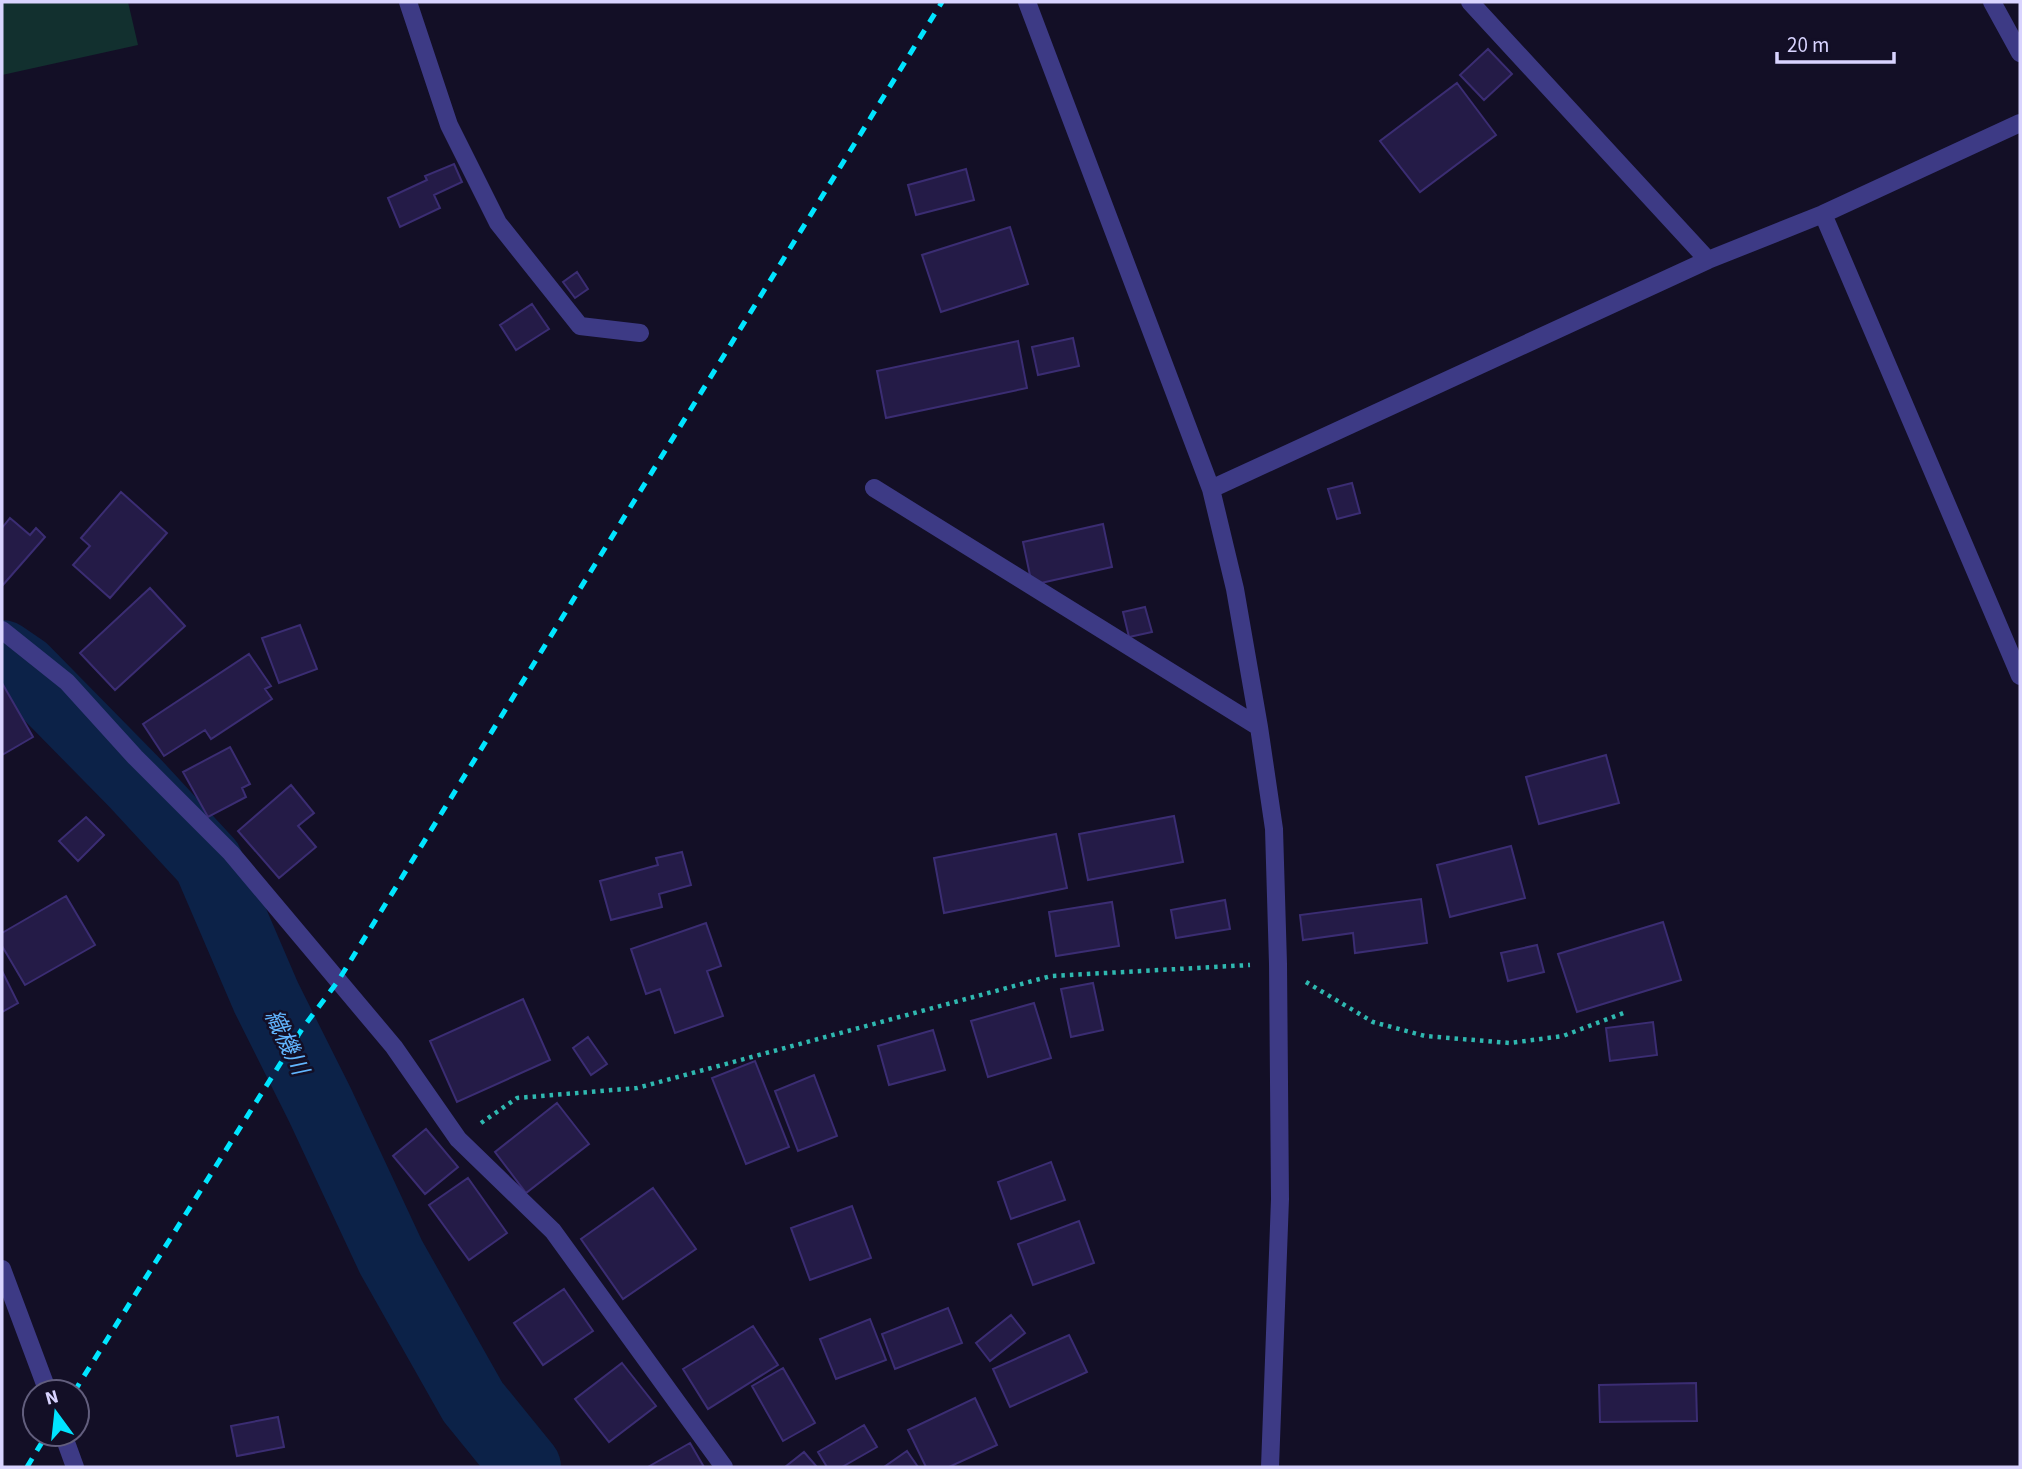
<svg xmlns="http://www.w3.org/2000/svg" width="2022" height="1469" font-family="'Source Sans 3','Noto Sans JP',sans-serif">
<rect width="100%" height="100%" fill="#130f26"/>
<!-- green -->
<path fill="#12302f" d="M 2,2 L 128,2 L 138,45 L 2,75 Z"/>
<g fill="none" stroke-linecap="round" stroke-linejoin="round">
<!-- river -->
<path stroke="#0c2248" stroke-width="70" d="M 2,655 L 24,670 L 135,783 L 208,862 L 266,997 L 320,1105 L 391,1257 L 473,1402 L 526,1467"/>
</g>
<!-- building -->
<path fill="#241b47" stroke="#3b2d73" stroke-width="2" d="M 1488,49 L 1512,74 L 1484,100 L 1460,75 Z
M 1457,83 L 1496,135 L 1420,192 L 1380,141 Z
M 454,164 L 462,182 L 434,195 L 440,208 L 400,227 L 388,198 L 427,180 L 425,176 Z
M 966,169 L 974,200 L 916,215 L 908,185 Z
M 1010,227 L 1028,284 L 941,312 L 922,255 Z
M 577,272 L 588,289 L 575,298 L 563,282 Z
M 532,304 L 549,329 L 516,350 L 500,325 Z
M 1073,338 L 1079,366 L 1038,375 L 1032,347 Z
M 1018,341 L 1027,388 L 886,418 L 877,371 Z
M 1352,483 L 1360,513 L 1337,519 L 1328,489 Z
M 121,492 L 167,533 L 110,598 L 73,565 L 90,546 L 81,538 Z
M 10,518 L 30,535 L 36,528 L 45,537 L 2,586 L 2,528 Z
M 1103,524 L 1112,567 L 1032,585 L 1023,542 Z
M 150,588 L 185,626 L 115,690 L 80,653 Z
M 1145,607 L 1152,632 L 1129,637 L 1123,612 Z
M 300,625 L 317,669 L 279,683 L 262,638 Z
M 249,654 L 271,686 L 265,689 L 272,699 L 211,739 L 205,730 L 164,756 L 143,724 Z
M 2,683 L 33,737 L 2,755 Z
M 230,747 L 250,784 L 242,788 L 246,797 L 208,817 L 183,772 Z
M 1606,755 L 1619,803 L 1539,824 L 1526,777 Z
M 291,785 L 314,813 L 298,826 L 316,847 L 279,878 L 238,831 Z
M 1174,816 L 1183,862 L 1088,880 L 1079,834 Z
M 86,817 L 104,835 L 78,861 L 59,841 Z
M 1056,834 L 1067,888 L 944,913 L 934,858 Z
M 1511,846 L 1525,898 L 1450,917 L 1437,865 Z
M 682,852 L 691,885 L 659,894 L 662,907 L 611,920 L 600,881 L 658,865 L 656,858 Z
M 66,896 L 95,945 L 25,985 L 2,946 L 2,933 Z
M 1421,899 L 1427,943 L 1355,953 L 1353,933 L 1303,940 L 1300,915 Z
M 1225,900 L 1230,929 L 1176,938 L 1171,910 Z
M 1112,902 L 1119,946 L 1056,956 L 1049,912 Z
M 1663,922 L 1681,980 L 1577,1012 L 1558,954 Z
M 706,923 L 721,966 L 707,971 L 723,1016 L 675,1033 L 660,989 L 646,994 L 631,949 Z
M 1537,945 L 1544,972 L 1508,981 L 1501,953 Z
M 2,971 L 18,1003 L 2,1012 Z
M 1093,983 L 1103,1030 L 1071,1037 L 1061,989 Z
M 523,999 L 550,1060 L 457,1102 L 430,1041 Z
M 1034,1003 L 1051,1058 L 988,1077 L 971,1021 Z
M 1653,1022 L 1657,1055 L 1610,1061 L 1606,1028 Z
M 933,1030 L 945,1070 L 889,1085 L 878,1046 Z
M 588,1037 L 607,1064 L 591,1075 L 573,1048 Z
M 755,1061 L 789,1147 L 746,1164 L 712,1078 Z
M 814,1075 L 837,1136 L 798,1151 L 775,1091 Z
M 557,1103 L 589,1144 L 526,1193 L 495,1152 Z
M 426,1129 L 458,1167 L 425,1194 L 393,1156 Z
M 1051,1162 L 1065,1200 L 1011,1219 L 998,1182 Z
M 468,1178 L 507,1233 L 469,1260 L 429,1205 Z
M 653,1188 L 696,1249 L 623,1299 L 581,1239 Z
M 852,1206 L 871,1258 L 810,1280 L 791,1228 Z
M 1079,1221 L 1094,1263 L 1033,1285 L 1018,1244 Z
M 564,1289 L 593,1331 L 543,1365 L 514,1323 Z
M 948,1308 L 962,1343 L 895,1369 L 882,1334 Z
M 1011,1315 L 1025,1333 L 990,1361 L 976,1343 Z
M 870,1319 L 886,1360 L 836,1379 L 820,1339 Z
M 753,1326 L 778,1365 L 708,1409 L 683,1369 Z
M 1069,1335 L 1087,1372 L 1010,1407 L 993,1369 Z
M 622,1363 L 656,1406 L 609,1442 L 575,1399 Z
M 783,1368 L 815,1423 L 783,1441 L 752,1386 Z
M 1696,1383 L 1697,1421 L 1600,1422 L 1599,1385 Z
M 975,1398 L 997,1445 L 949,1467 L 926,1467 L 908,1430 Z
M 278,1417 L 284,1447 L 237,1456 L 231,1426 Z
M 864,1425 L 877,1447 L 842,1467 L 827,1467 L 818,1452 Z
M 690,1443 L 704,1467 L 648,1467 Z
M 907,1451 L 918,1467 L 884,1467 Z
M 804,1452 L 817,1467 L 785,1467 Z"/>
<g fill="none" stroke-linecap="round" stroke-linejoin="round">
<!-- path -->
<path stroke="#2fb8b0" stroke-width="4.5" stroke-dasharray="3.5 5" stroke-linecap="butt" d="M 1306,982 L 1373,1022 L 1425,1036 L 1510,1043 L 1563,1036 L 1626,1012
M 481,1123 L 517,1098 L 637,1088 L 1051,976 L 1250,965"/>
<!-- minor -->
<path stroke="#3d3a85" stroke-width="18" d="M 408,2 L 449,125 L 498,223 L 580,326 L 640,333
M 1027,2 L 1211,489 L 1235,589 L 1259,727 L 1274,829 L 1278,964 L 1280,1199 L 1270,1467
M 1470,2 L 1708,260
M 1992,2 L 2020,53
M 1823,214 L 2020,676
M 874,488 L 1259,727
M 1211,489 L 1708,260 L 1823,214 L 2020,123
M 2,630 L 67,682 L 135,757 L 231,853 L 394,1047 L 458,1139 L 553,1231 L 724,1467
M 2,1269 L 48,1392
M 63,1434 L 75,1467"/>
<!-- rail -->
<path stroke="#00e5ff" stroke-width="5" stroke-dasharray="10 9" stroke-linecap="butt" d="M 74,1392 L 302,1029 L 338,981 L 942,2
M 27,1467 L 47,1434"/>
</g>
<g text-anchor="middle" stroke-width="5" stroke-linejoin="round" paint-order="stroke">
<!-- water labels -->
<g font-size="23" font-style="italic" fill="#62b6ff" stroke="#130f26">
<text transform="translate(287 1042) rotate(64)" y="8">織機川</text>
</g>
</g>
<!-- border -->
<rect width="2022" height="1469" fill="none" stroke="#d9d4ff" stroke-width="7"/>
<!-- north arrow -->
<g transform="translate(56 1413) rotate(345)"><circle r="33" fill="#130f26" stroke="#625e7d" stroke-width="2"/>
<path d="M0-5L12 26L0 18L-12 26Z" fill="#00e5ff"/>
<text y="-10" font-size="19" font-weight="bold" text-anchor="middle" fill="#d9d4ff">N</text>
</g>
<!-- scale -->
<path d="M1777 52v10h117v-10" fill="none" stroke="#d9d4ff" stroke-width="3.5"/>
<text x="1787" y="52" font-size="21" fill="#d9d4ff" stroke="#130f26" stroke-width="5" paint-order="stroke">20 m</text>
</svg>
